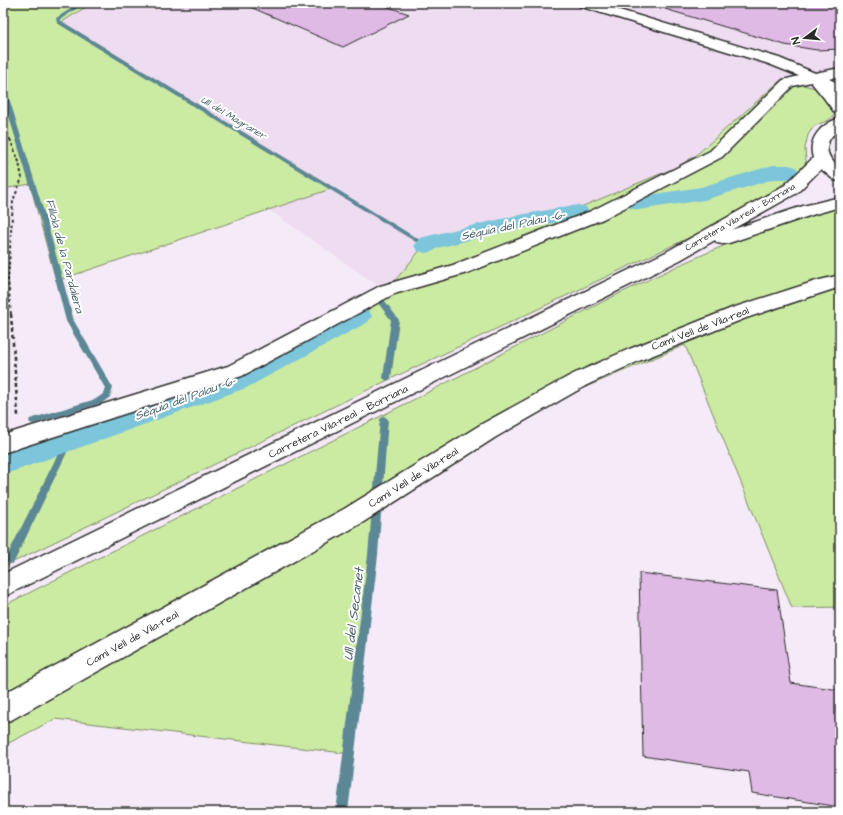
<svg xmlns="http://www.w3.org/2000/svg" width="843" height="815" font-family="'Architects Daughter',sans-serif">
<rect width="100%" height="100%" fill="#f5eaf7"/>
<filter id="ink" filterUnits="userSpaceOnUse"><feTurbulence type="fractalNoise" baseFrequency=".025" numOctaves="2"/><feDisplacementMap in="SourceGraphic" scale="8" xChannelSelector="R" yChannelSelector="G"/><feConvolveMatrix kernelMatrix="1 2 1 2 8 2 1 2 1" color-interpolation-filters="sRGB"/></filter>
<g filter="url(#ink)">
<!-- built -->
<path fill="#eedcf1" d="M 3,3 L 840,3 L 840,115 L 803,129 L 460,343 L 3,24 Z"/>
<!-- green -->
<path fill="#cceba2" stroke="#7c8b66" d="M 3,3 L 92,3 L 62,22 L 334,188 L 56,281 L 30,184 L 3,189 Z
M 782,79 L 818,89 L 837,113 L 829,120 L 814,126 L 808,135 L 805,148 L 806,162 L 800,172 L 769,194 L 703,231 L 384,382 L 3,567 L 3,461 L 237,379 L 375,305 L 426,243 L 523,217 L 576,209 L 677,167 L 695,156 Z
M 840,206 L 840,607 L 792,608 L 685,345 L 588,386 L 532,415 L 378,514 L 352,754 L 55,719 L 3,746 L 3,606 L 413,400 L 608,299 L 686,262 L 737,240 L 785,223 Z"/>
<g fill="none" stroke-linecap="round" stroke-linejoin="round">
<!-- stream -->
<path fill="#5b8795" fill-rule="evenodd" d="M 80,3 L 85,3 L 61,19 L 61,21 L 428,245 L 428,247 L 424,247 L 57,23 L 56,18 Z
M 3,86 L 6,88 L 47,222 L 74,321 L 113,388 L 110,397 L 102,403 L 33,424 L 30,423 L 29,421 L 30,419 L 96,399 L 103,394 L 105,388 L 66,321 L 41,222 L 3,97 Z
M 379,301 L 385,301 L 399,320 L 391,378 L 387,381 L 383,378 L 391,320 L 378,303 Z
M 384,416 L 388,419 L 378,555 L 348,812 L 336,812 L 368,555 L 380,419 Z
M 69,437 L 72,438 L 73,440 L 15,560 L 13,563 L 10,564 L 7,563 L 5,560 L 66,438 Z"/>
<!-- canal -->
<path fill="#7bc5db" fill-rule="evenodd" d="M 773,165 L 788,165 L 796,167 L 799,172 L 796,177 L 788,179 L 774,179 L 704,200 L 638,210 L 630,208 L 627,203 L 630,198 L 701,187 Z
M 578,205 L 586,207 L 589,212 L 586,217 L 503,232 L 437,248 L 434,251 L 426,253 L 418,251 L 414,246 L 420,238 C 472,225 524,213 578,205 Z
M 359,307 L 368,310 L 372,316 L 368,322 L 246,388 L 3,475 L 3,451 L 226,374 L 350,310 Z"/>
</g>
<!-- building -->
<path fill="#dfbae4" stroke="#2b2b2b" d="M 241,3 L 377,3 L 409,14 L 343,47 Z
M 666,3 L 840,3 L 840,49 L 817,50 L 785,45 L 665,9 Z
M 639,573 L 777,590 L 791,683 L 840,690 L 840,807 L 752,793 L 749,772 L 643,756 Z"/>
<g fill="none" stroke-linecap="round" stroke-linejoin="round">
<!-- minor casing -->
<g stroke="#2b2b2b" stroke-width="3">
<path id="minor" d="M 577,3 L 596,3 L 779,58 L 815,73 L 840,68 L 840,76 L 829,79 L 840,84 L 840,95 L 837,95 L 840,99 L 840,115 L 835,113 L 824,98 L 811,82 L 793,86 L 722,157 L 603,219 L 467,273 L 394,294 L 242,376 L 3,453 L 3,435 L 228,366 L 380,286 L 453,265 L 591,211 L 710,151 L 783,80 L 799,76 L 769,64 L 579,6 Z
M 840,275 L 840,287 L 746,318 L 641,360 L 587,385 L 496,437 L 362,523 L 13,719 L 3,723 L 3,694 L 344,509 L 480,425 L 571,375 L 627,350 L 732,308 L 816,281 Z"/>
</g>
<!-- major casing -->
<g stroke="#2b2b2b" stroke-width="3">
<path id="major" d="M 840,118 L 840,129 C 822,141 824,156 840,168 L 840,181 L 834,180 L 821,169 L 797,193 L 731,230 L 803,206 L 840,197 L 840,207 L 815,214 L 729,243 L 723,244 L 717,243 L 715,240 L 680,260 L 3,597 L 3,574 L 666,252 L 785,185 L 813,158 C 807,139 822,123 840,118 Z"/>
</g>
<!-- path-far2 -->
<path stroke="#2b2b2b" stroke-width="1.5" stroke-dasharray="2.5 2" stroke-linecap="butt" d="M 3,133 L 8,134 L 10,140"/>
<!-- path-far1 -->
<path stroke="#2b2b2b" stroke-width="2" stroke-dasharray="3 2.5" stroke-linecap="butt" d="M 10,139 L 19,162 L 22,178 L 13,201 L 8,280 L 11,315"/>
<!-- path -->
<path stroke="#2b2b2b" stroke-width="2.5" stroke-dasharray="4 3" stroke-linecap="butt" d="M 11,314 L 18,416"/>
<!-- minor -->
<use href="#minor" fill="#fff" fill-rule="evenodd"/>
<!-- major -->
<use href="#major" fill="#fff" fill-rule="evenodd"/>
</g>
</g>
<g text-anchor="middle" stroke-width="4" stroke-linejoin="round" paint-order="stroke">
<!-- far-street labels -->
<g font-size="9" fill="#2b2b2b" stroke="#fff">
<text transform="translate(740 217) rotate(-30)" y="3">Carretera Vila-real - Borriana</text>
</g>
<!-- far-water labels -->
<g font-size="10" font-style="italic" fill="#476169" stroke="#fff">
<text transform="translate(234 117) rotate(31)" y="4">Ull del Magraner</text>
</g>
<!-- street labels -->
<g font-size="11" fill="#2b2b2b" stroke="#fff">
<text transform="translate(700 328) rotate(-21)" y="4">Camí Vell de Vila-real</text>
<text transform="translate(338 421) rotate(-26)" y="4">Carretera Vila-real - Borriana</text>
<text transform="translate(413 477) rotate(-32)" y="4">Camí Vell de Vila-real</text>
<text transform="translate(132 638) rotate(-29)" y="4">Camí Vell de Vila-real</text>
</g>
<!-- water labels -->
<g font-size="12" font-style="italic" fill="#476169" stroke="#fff">
<text transform="translate(513 225) rotate(-12)" y="4">Séquia del Palau -6-</text>
<text transform="translate(65 256) rotate(75)" y="4">Fillola de la Pardalera</text>
<text transform="translate(185 398) rotate(-20)" y="4">Séquia del Palau -6-</text>
</g>
<!-- near-water labels -->
<g font-size="14" font-style="italic" fill="#476169" stroke="#fff">
<text transform="translate(353 614) rotate(-83)" y="5">Ull del Secanet</text>
</g>
</g>
<!-- margin -->
<rect width="843" height="815" fill="none" stroke="#fff" stroke-width="16"/>
<rect x="8" y="8" width="827" height="799" fill="none" stroke="#2b2b2b" stroke-width="1.5" filter="url(#ink)"/>
<!-- north arrow -->
<g transform="translate(805 38) rotate(254)" stroke="#ffffff" stroke-width="3" paint-order="stroke">
<path d="M0-3L7 15L0 10L-7 15Z" fill="#2b2b2b"/>
<text y="-6" font-size="11" font-weight="bold" text-anchor="middle" fill="#2b2b2b">N</text>
</g>
</svg>
